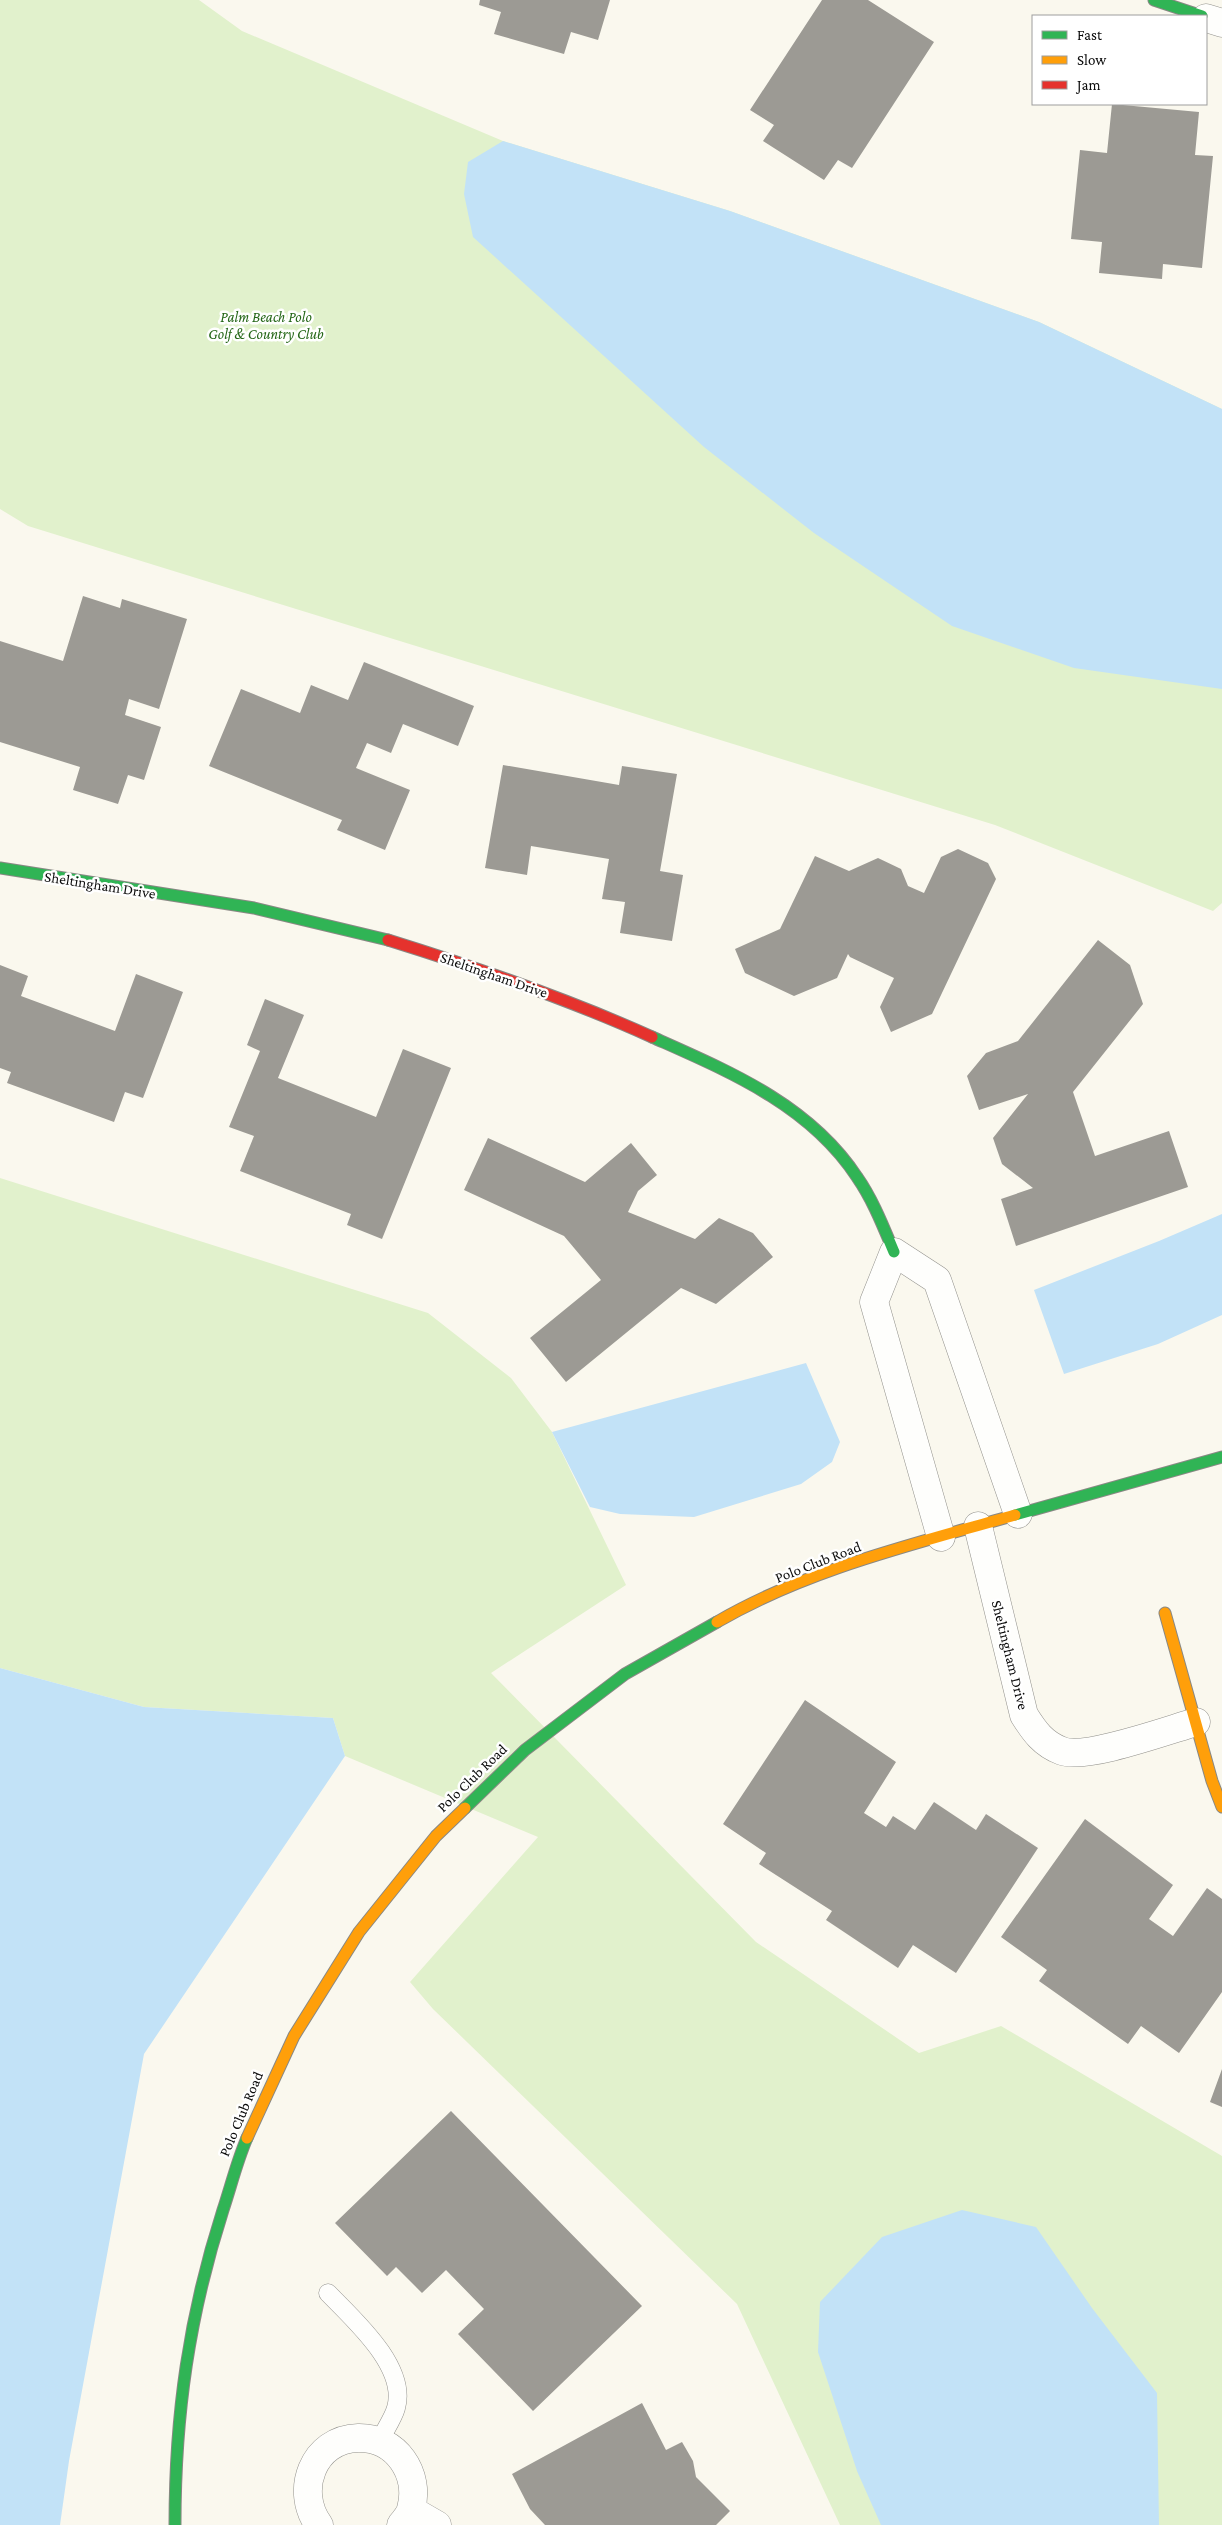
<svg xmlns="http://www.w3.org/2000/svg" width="1222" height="2525" font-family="'Crimson Pro',serif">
<rect width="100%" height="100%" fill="#faf8ee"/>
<!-- green -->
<path fill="#e1f1cc" d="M 0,0 L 199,0 L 242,31 L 503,141 L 730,211 L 1039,322 L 1222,409 L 1222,903 L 1213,911 L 995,825 L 28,526 L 0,509 Z
M 0,1178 L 428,1313 L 511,1378 L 552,1432 L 626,1585 L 491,1673 L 756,1942 L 919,2053 L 1001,2026 L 1222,2156 L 1222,2525 L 840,2525 L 737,2304 L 433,2009 L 410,1982 L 538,1837 L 345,1756 L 333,1718 L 144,1707 L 0,1668 Z"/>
<!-- water -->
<path fill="#c2e2f7" d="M 503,141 L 730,211 L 1039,322 L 1222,409 L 1222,689 L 1074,668 L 952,626 L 814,533 L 704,447 L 473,237 L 464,194 L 468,162 Z
M 1222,1214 L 1222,1315 L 1158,1344 L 1064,1374 L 1034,1290 L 1159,1241 Z
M 806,1363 L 840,1442 L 832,1462 L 801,1484 L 694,1517 L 620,1514 L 590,1507 L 552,1432 Z
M 0,1668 L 144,1707 L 333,1718 L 345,1756 L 144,2054 L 69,2461 L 60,2525 L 0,2525 Z
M 962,2210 L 1036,2227 L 1092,2308 L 1157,2393 L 1159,2525 L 881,2525 L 857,2471 L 818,2352 L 820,2302 L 882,2237 Z"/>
<!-- building -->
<path fill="#9c9a94" d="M 480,0 L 610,0 L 598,40 L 571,32 L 564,54 L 494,34 L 501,12 L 479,5 Z
M 822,0 L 868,0 L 934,42 L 852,168 L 838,160 L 824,180 L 763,141 L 774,125 L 750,110 Z
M 1112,104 L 1199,112 L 1195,155 L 1213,156 L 1202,268 L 1163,264 L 1162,279 L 1099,273 L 1102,242 L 1071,239 L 1080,150 L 1107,153 Z
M 83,596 L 120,608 L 122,599 L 187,619 L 159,709 L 129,699 L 125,715 L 161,727 L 144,780 L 128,775 L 118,804 L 73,790 L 80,767 L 0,742 L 0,641 L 63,661 Z
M 364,662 L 474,706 L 458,746 L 403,724 L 391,753 L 367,743 L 356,768 L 410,790 L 385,850 L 337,830 L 342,820 L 209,766 L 241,689 L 300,713 L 311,685 L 348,700 Z
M 503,765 L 619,785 L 622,766 L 677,774 L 660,871 L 683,875 L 672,941 L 620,933 L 625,902 L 602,899 L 609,859 L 531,846 L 527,875 L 485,868 Z
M 958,849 L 988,863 L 996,879 L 932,1014 L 891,1032 L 880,1007 L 894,978 L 850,957 L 848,954 L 837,978 L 794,996 L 745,973 L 735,949 L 780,929 L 815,856 L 849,871 L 878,858 L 901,869 L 908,886 L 924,893 L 941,857 Z
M 1098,940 L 1130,965 L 1143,1004 L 1073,1092 L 1095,1156 L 1169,1131 L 1188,1187 L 1016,1246 L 1001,1199 L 1033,1188 L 1002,1164 L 993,1138 L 1028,1094 L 979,1110 L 967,1076 L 986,1053 L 1018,1041 Z
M 0,965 L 28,976 L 21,996 L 115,1031 L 136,974 L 183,992 L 143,1098 L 125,1092 L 114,1122 L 7,1083 L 11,1072 L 0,1068 Z
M 265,999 L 304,1015 L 278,1078 L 376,1117 L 403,1049 L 451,1068 L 382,1239 L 347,1225 L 351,1214 L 240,1171 L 254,1136 L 229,1127 L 260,1051 L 247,1045 Z
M 488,1138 L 585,1182 L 631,1143 L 657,1175 L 638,1191 L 628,1212 L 695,1239 L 719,1218 L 753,1233 L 773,1257 L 716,1304 L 681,1288 L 566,1382 L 530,1338 L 601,1280 L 564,1236 L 464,1190 Z
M 805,1700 L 896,1762 L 864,1813 L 886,1827 L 893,1816 L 915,1830 L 934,1802 L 976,1830 L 986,1814 L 1038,1848 L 956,1973 L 913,1945 L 898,1968 L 826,1920 L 832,1911 L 759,1864 L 766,1853 L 723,1824 Z
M 1085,1819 L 1173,1885 L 1149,1919 L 1173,1936 L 1207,1888 L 1222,1899 L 1222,1992 L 1179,2053 L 1141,2026 L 1128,2044 L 1039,1981 L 1047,1970 L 1001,1937 Z
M 1222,2069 L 1222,2107 L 1210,2102 Z
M 451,2111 L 642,2306 L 533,2411 L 458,2334 L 484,2309 L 446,2270 L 422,2293 L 396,2267 L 387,2276 L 335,2223 Z
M 642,2403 L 666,2450 L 682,2442 L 693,2461 L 696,2477 L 730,2511 L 716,2525 L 545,2525 L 530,2509 L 512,2474 Z"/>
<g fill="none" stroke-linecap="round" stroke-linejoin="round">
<!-- lane casing -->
<g stroke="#93928d" stroke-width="19">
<path id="lane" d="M 328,2293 C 353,2319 408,2367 396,2408 C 393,2419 384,2431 379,2442"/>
</g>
<!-- street casing -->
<g stroke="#93928d" stroke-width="29">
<path id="street" d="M 1206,18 L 1222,23
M 978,1526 L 1024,1715 C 1034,1731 1043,1744 1062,1751 C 1086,1760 1168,1730 1196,1722
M 941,1537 L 874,1302 L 894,1252 L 937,1280 L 1018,1514
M 411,2510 L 437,2525
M 319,2525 C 294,2491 313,2439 358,2438 C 396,2437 421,2474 411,2509 C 410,2514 405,2520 401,2525"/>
</g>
<!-- fast casing -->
<g stroke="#898884" stroke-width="13">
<path id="fast" d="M 1154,0 L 1202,16
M 0,868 L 254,908 L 388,940
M 652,1037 C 728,1071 809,1104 857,1177 C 873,1200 883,1226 894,1252
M 1015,1515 L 1222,1457
M 465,1808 L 525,1750 L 625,1674 L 717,1622
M 175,2525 C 175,2414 189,2316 223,2210 C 231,2186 237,2161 247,2138"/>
</g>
<!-- slow casing -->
<g stroke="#898884" stroke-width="13">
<path id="slow" d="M 1165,1613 L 1212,1781 L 1222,1807
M 717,1622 C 808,1569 915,1544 1015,1515
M 247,2138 L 294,2036 L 359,1932 L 436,1836 L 465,1808"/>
</g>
<!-- jam casing -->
<g stroke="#898884" stroke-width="13">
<path id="jam" d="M 388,940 C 478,968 566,998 652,1037"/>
</g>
<!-- lane -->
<use href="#lane" stroke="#fefefc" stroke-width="18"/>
<!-- street -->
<use href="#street" stroke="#fefefc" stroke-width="28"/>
<!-- fast -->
<use href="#fast" stroke="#30b455" stroke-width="11"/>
<!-- slow -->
<use href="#slow" stroke="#ff9f0a" stroke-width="11"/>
<!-- jam -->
<use href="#jam" stroke="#e5322d" stroke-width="11"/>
</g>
<g text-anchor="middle" stroke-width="5" stroke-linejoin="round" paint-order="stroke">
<!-- park labels -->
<g font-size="15" font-style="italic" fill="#256718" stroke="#fff">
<text x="266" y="322">Palm Beach Polo<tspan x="266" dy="17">Golf &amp; Country Club</tspan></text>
</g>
<!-- street labels -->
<g font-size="15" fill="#0b0b0b" stroke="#fff">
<text transform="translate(100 885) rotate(9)" y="5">Sheltingham Drive</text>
<text transform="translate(494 975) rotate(19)" y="5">Sheltingham Drive</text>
<text transform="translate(818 1562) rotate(-21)" y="5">Polo Club Road</text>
<text transform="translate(1010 1655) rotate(76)" y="5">Sheltingham Drive</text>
<text transform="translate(472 1778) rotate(-44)" y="5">Polo Club Road</text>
<text transform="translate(241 2114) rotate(-67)" y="5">Polo Club Road</text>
</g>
</g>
<!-- legend -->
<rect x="1032" y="15" width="175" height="90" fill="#ffffff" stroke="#9d9d9d"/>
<rect x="1042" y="31" width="25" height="8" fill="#30b455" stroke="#9d9d9d"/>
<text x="1077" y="40" font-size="15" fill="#0b0b0b">Fast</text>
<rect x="1042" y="56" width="25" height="8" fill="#ff9f0a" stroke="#9d9d9d"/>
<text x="1077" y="65" font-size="15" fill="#0b0b0b">Slow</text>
<rect x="1042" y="81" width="25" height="8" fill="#e5322d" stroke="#9d9d9d"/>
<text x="1077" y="90" font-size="15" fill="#0b0b0b">Jam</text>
</svg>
